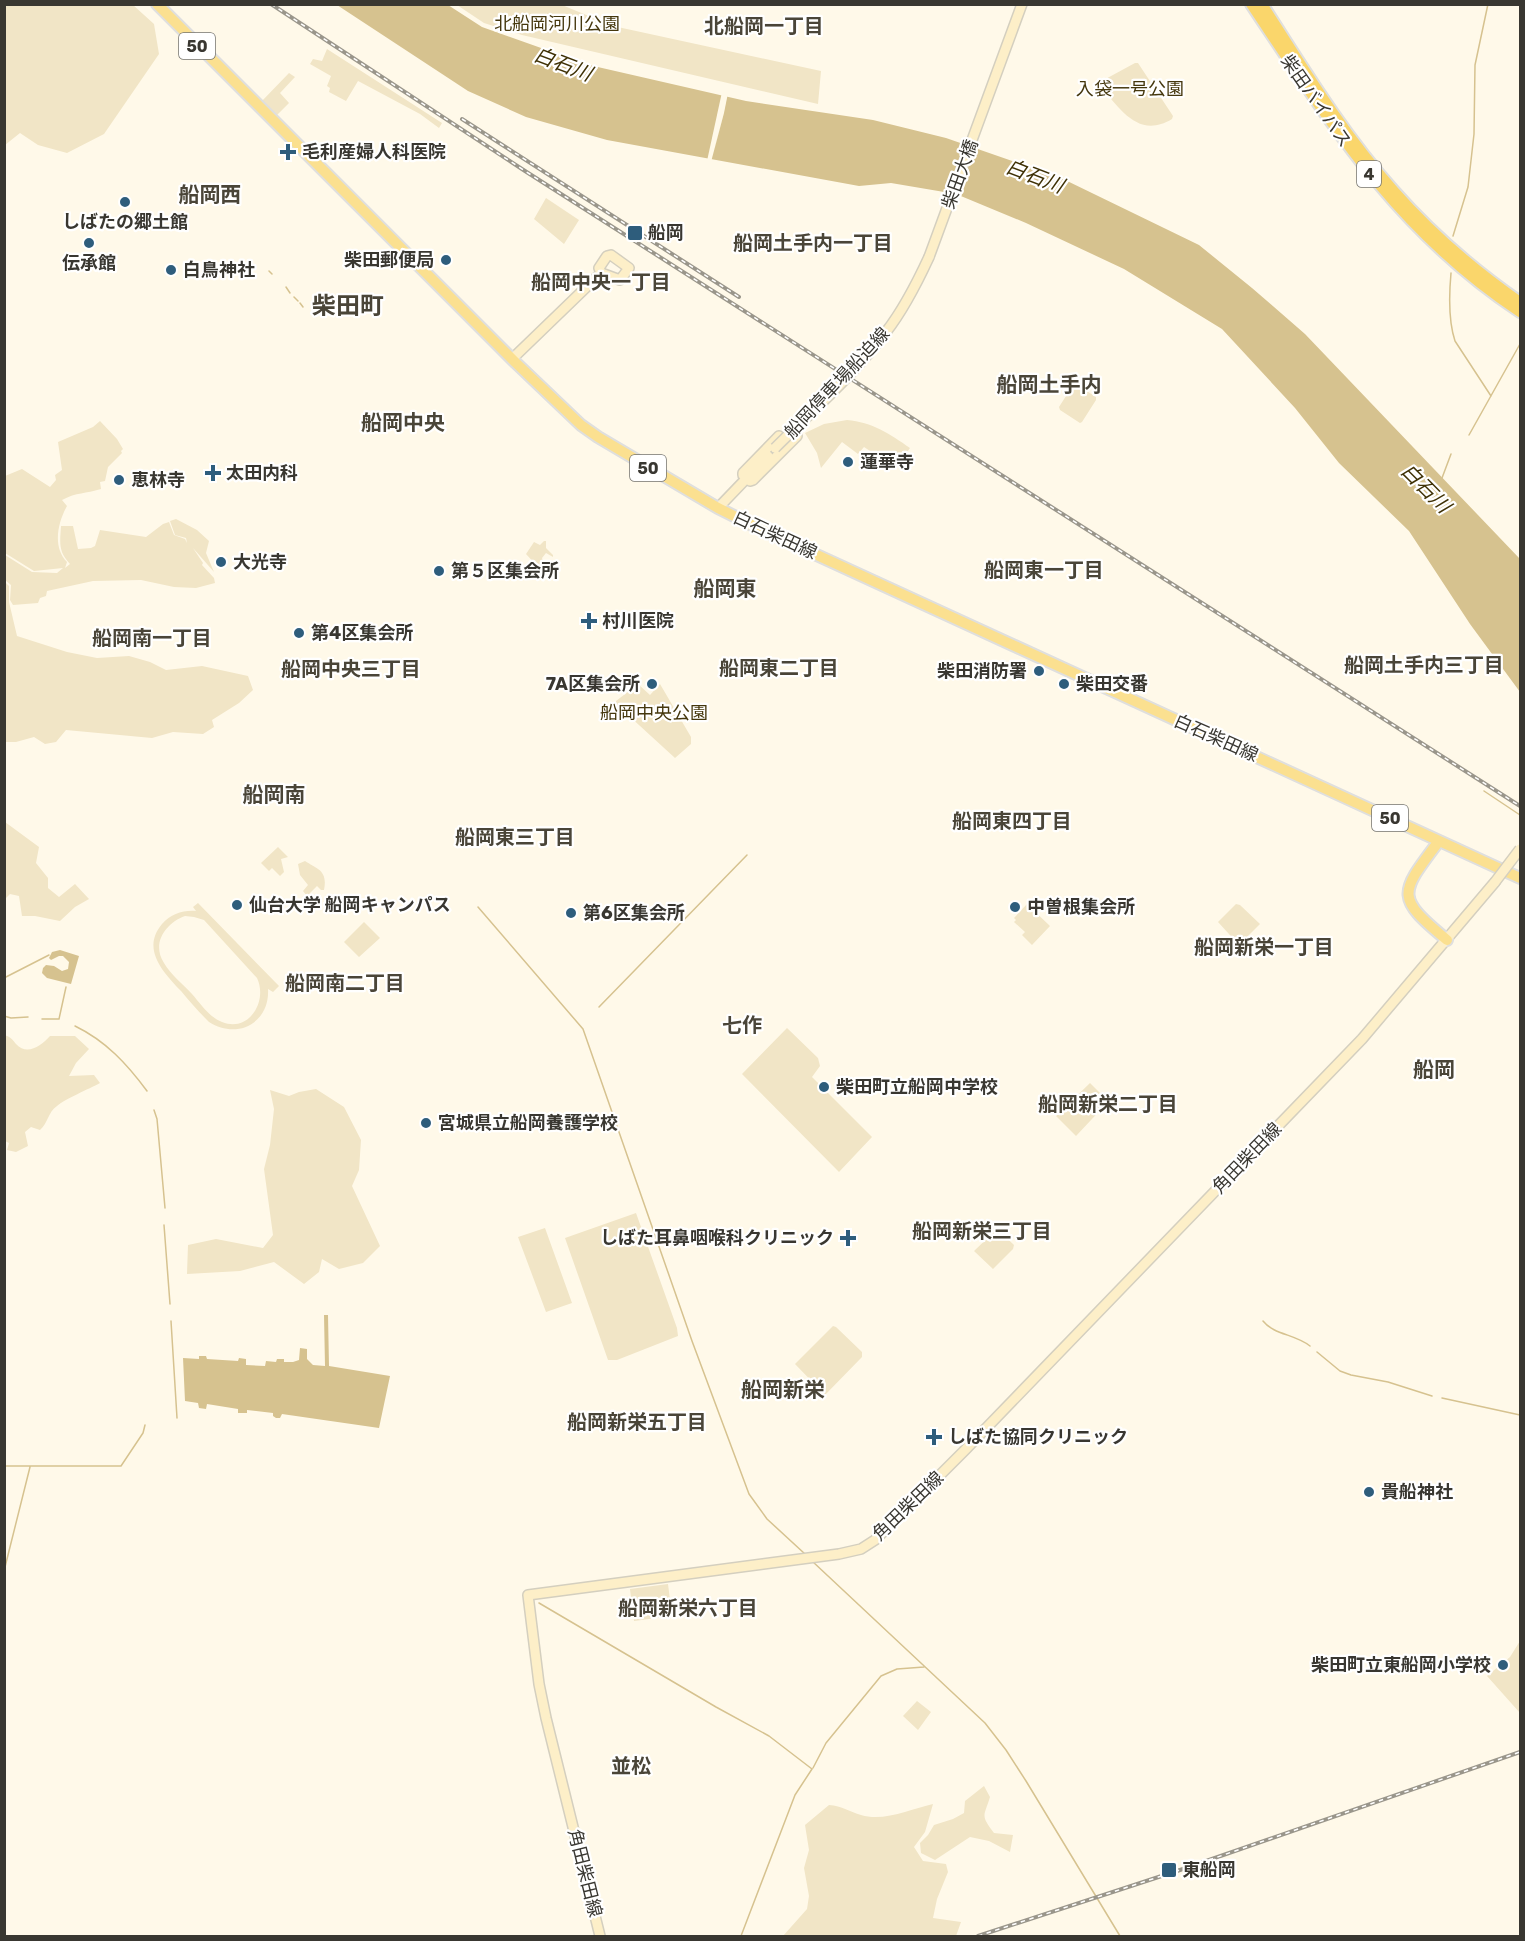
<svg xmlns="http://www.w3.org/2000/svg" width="1525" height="1941" font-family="Rubik,'Noto Sans JP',sans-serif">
<rect width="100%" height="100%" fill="#fff9e9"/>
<!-- green -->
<path fill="#f1e5c6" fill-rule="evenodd" d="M 5,4 L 133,5 L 154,24 L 159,54 L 104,134 L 67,153 L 38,145 L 20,133 L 5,145 Z
M 457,5 L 562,5 L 613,26 L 821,71 L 818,104 L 522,35 L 484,23 Z
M 327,49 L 442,123 L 439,128 L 420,114 L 360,82 L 358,81 L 346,101 L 329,92 L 330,88 L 327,86 L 331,76 L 310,64 L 313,59 L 322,61 Z
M 1135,63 L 1138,63 L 1173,116 L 1172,119 C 1139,139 1121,110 1101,87 L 1100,82 Z
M 289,73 L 295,77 L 280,93 L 289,103 L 276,116 L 261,102 Z
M 546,198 L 579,220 L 564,244 L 534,219 Z
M 1076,384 L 1096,397 L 1096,400 L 1082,422 L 1080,423 L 1060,410 L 1059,407 L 1073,385 Z
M 847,420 C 872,422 890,434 910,448 L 896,468 L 864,447 L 858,454 L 842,442 L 821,468 L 817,453 L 805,433 L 824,424 Z
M 100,421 L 117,439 L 123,449 L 121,451 L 122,453 L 108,467 L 105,481 L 100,482 L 101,489 C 85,494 77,492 62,500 L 67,506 C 58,522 52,547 67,562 L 65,568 L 70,564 C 58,551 60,543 61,526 L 73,526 L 78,549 L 91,548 L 95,546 L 100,530 L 146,537 L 163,524 L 169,522 L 174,535 L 185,539 L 187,543 L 186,538 L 175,535 L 170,521 L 176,519 L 197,530 L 209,541 L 206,553 L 214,572 L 193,548 L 203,563 L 202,565 L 214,578 L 215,583 L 196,588 L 174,587 L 141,580 L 93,581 L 47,591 L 46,596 L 40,598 L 38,603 L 13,605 L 10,600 L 11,585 L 5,580 L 5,555 L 32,572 L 57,573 L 63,568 L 34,571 L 5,553 L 5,476 L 22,469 L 50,487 L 56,480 L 55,475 L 62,470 L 58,442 L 93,427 Z
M 544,541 L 546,541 L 546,548 L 553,555 L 553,557 L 546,553 L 542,558 L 549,579 L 526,554 L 534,542 L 540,545 Z
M 4,581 L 9,586 L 9,602 L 17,636 L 67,652 L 97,658 L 129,656 L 150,662 L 166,670 L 202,666 L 248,676 L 253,690 L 239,703 L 212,720 L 214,727 L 203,734 L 173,732 L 152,738 L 66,730 L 56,742 L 45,744 L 34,737 L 16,742 L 5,742 Z
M 638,684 L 650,695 L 660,684 L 691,737 L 691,744 L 675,758 L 616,704 L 616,701 Z
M 5,822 L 39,847 L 36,863 L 48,878 L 48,888 L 59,897 L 75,884 L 89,899 L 75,907 L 60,921 L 35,916 L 22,916 L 19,896 L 10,894 L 5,899 Z
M 278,847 L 288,857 L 281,859 L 284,872 L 280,876 L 272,868 L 269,871 L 261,863 Z
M 305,861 C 317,869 328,870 324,890 L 321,890 L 317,886 L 307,896 L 303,891 L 308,885 L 300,875 L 298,864 Z
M 198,903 L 279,986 L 273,992 L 268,989 C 270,1023 237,1040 209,1022 C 199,1012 190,1002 181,991 C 163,972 141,949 162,924 C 171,914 183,910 196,911 L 193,907 ZM 185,916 L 194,917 L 204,920 L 257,978 C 268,1001 249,1033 222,1022 C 209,1017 200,1003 192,994 C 183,984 170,974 164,963 C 151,943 166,923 185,916 Z
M 1027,904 L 1050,926 L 1032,945 L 1022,935 L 1025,932 L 1014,922 L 1016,920 L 1014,918 Z
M 1236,904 L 1240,905 L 1260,924 L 1239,945 L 1218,922 Z
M 364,922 L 380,938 L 359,957 L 344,942 Z
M 787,1028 L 818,1058 L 820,1066 L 812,1077 L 872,1137 L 839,1172 L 742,1074 Z
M 4,1035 C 11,1037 12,1039 16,1044 C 27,1056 41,1046 50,1036 L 75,1036 L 89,1049 L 76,1063 L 69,1076 L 94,1075 L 100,1083 C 89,1089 65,1099 57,1106 C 48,1112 48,1123 40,1130 L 31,1127 L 25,1132 L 28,1146 L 16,1152 L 7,1150 L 9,1143 L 5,1141 Z
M 1090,1083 L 1107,1100 L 1107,1103 L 1076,1136 L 1056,1116 Z
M 316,1089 L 344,1107 L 361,1140 L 359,1170 L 352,1186 L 380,1246 L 363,1263 L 339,1269 L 322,1259 L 319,1272 L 304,1284 L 274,1262 L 240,1271 L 187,1274 L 188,1245 L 216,1239 L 263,1248 L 273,1235 L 264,1169 L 270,1145 L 274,1109 L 270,1090 L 289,1096 L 299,1092 Z
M 636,1213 L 677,1328 L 678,1336 L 617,1360 L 608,1360 L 565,1238 Z
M 545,1228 L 572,1303 L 546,1312 L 518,1237 Z
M 997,1229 L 1014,1245 L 1013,1249 L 993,1269 L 974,1251 Z
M 833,1326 L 836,1327 L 862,1352 L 862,1357 L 825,1395 L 795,1364 Z
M 668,1584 L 672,1616 L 634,1621 L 630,1589 Z
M 1520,1641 L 1520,1713 L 1487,1676 L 1510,1657 Z
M 917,1701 L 931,1712 L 918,1730 L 903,1716 Z
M 984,1786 L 990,1797 C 984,1817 980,1814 994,1833 L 1013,1835 L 1010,1852 L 989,1841 L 970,1837 L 935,1860 L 921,1853 L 920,1843 L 928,1835 L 934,1825 L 953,1819 L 964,1813 L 965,1801 Z
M 933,1804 L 925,1832 L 914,1847 L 923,1861 L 946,1864 L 948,1872 L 937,1899 L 933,1918 L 961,1922 L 956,1936 L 783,1936 L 807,1909 L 809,1896 L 804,1868 L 809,1850 L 805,1825 L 829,1805 C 842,1806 850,1812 861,1815 C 884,1822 911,1809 933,1804 Z"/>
<!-- water -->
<path fill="#d6c28f" d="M 337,5 L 448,5 L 482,27 L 589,65 L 746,101 L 873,120 L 946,138 L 1061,178 L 1199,245 L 1252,288 L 1305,334 L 1520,559 L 1520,692 L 1470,624 L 1409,531 L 1339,463 L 1295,408 L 1222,329 L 1124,269 L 1026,223 L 956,194 L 891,183 L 859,186 L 607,140 L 526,117 L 468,91 Z
M 60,950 L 79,956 L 71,984 L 47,978 L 42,973 L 43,968 L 46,965 L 54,966 L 62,971 L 68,969 L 69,962 L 63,956 L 59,956 L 51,960 L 49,958 L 52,952 Z
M 324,1315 L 328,1315 L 329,1366 L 390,1376 L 379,1428 L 282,1414 L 280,1418 L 276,1418 L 273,1416 L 273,1413 L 247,1410 L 247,1413 L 238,1413 L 238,1409 L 207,1404 L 206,1409 L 199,1408 L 198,1403 L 185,1401 L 183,1358 L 199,1359 L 199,1356 L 206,1356 L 207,1359 L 238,1361 L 239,1358 L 246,1359 L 246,1365 L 265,1366 L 266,1361 L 276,1362 L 277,1359 L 284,1359 L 284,1362 L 293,1362 L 299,1360 L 300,1348 L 307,1349 L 307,1359 L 313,1365 L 325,1366 Z"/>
<!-- pier -->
<path fill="#fff9e9" d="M 722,92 L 728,93 L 724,113 L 711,162 L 707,161 Z"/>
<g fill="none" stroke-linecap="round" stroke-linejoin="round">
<!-- stream -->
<path stroke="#d6c28f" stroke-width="1.5" d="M 1453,236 L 1468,187 L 1474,134 L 1475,65 L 1488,4
M 269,271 L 272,274
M 1451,273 C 1449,295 1448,320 1455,341 L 1491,396
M 286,287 L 290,293
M 294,297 L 298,301
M 300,303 L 303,307
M 1469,435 L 1520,344
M 1442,478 L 1451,454
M 1484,791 L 1520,815
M 478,907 L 583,1029 L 692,1341 L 749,1494 L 767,1519 L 805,1554
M 4,978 L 49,955
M 599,1007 L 747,855
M 4,1016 L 11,1018 L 28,1017
M 42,1019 L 59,1019 L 66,987
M 75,1026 C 106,1041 127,1064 147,1091
M 154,1110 L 157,1119 L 165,1208
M 164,1225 L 170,1304
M 171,1321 L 177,1418
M 1263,1321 C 1274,1335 1295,1334 1310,1346
M 1317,1352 L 1340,1371 L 1351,1375 L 1388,1382 L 1432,1396
M 1442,1398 L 1520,1415
M 4,1466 L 121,1466 L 143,1433 L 145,1425
M 812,1561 L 985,1723 L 1006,1750 L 1026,1781 L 1120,1936
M 4,1571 L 30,1467
M 539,1603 L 716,1707 L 769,1736 L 812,1769 L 795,1795 L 741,1936
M 813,1768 L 826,1743 L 881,1676 L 897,1669 L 924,1667"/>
<!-- secondary casing -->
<g stroke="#d4cfbf" stroke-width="12">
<path id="secondary" d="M 929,257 L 1022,4
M 512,359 L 601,273 L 599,268 L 607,256 L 611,255 L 629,268 L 620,280 L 601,273
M 779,436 L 743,473 L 743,475 L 750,481 L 753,480 L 797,436
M 718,508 L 768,456
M 600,1936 L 546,1718 L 539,1684 L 528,1595 L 839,1554 L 861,1549 L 875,1540 L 965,1450 L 1362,1039 L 1495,882"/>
</g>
<!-- primary casing -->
<g stroke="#dfdfde" stroke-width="14">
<path id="primary" d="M 157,4 L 516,363 L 581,425 L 598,437 L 718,508 L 758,528 L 1520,878
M 1439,841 C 1399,894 1395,897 1447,940"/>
</g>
<!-- trunk casing -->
<g stroke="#dfdfde" stroke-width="14">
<path id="trunk" d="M 1251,4 C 1332,125 1396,230 1520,312
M 1262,4 C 1303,68 1343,134 1394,191 C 1431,233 1474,270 1520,302"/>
</g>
<!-- secondary -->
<use href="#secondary" stroke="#fdefc8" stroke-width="9"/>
<!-- primary -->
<use href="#primary" stroke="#fbe090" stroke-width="10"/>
<!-- trunk -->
<use href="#trunk" stroke="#fad66b" stroke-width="10"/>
<!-- rail casing -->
<g stroke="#9a968b" stroke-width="4">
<path id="rail" d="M 271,4 L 525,171 L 1520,806
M 462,119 L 739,297
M 978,1936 L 1183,1869 L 1520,1752"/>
</g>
<!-- rail -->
<use href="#rail" stroke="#fff" stroke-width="1.5" stroke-dasharray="4.5" stroke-linecap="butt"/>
<!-- secondary-bridge casing -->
<g stroke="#d4cfbf" stroke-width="12" stroke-linecap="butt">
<path id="secondary-bridge" d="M 775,448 C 812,411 854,375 886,332 C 904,309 917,283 929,257
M 1495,882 L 1520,849"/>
</g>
<!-- secondary-bridge -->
<use href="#secondary-bridge" stroke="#fdefc8" stroke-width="9"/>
</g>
<!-- markers -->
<g fill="#2e5d7c" stroke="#fff" stroke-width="2">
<path d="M285 143h6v6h6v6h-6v6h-6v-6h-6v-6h6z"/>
<circle cx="125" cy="202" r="6"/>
<rect x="627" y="225" width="16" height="16" rx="3"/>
<circle cx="89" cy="243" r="6"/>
<circle cx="446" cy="260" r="6"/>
<circle cx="171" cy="270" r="6"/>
<circle cx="848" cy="462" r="6"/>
<path d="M210 464h6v6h6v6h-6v6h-6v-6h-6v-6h6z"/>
<circle cx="119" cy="480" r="6"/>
<circle cx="221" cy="562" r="6"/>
<circle cx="439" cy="571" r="6"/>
<path d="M586 612h6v6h6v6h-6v6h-6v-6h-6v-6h6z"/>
<circle cx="299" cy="633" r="6"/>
<circle cx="1039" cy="671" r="6"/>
<circle cx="652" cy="684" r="6"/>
<circle cx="1064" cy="684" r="6"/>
<circle cx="237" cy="905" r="6"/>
<circle cx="1015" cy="907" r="6"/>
<circle cx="571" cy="913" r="6"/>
<circle cx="824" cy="1087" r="6"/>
<circle cx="426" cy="1123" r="6"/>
<path d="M845 1229h6v6h6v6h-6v6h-6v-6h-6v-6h6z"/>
<path d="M931 1428h6v6h6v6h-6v6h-6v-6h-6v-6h6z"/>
<circle cx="1369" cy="1492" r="6"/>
<circle cx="1503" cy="1665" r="6"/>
<rect x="1161" y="1862" width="16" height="16" rx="3"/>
</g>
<g text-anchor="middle" stroke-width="4.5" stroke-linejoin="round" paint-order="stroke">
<!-- shield labels -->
<g fill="#fff" stroke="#74736f" stroke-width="1.5">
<rect x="179" y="33" width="36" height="26" rx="4.5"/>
<rect x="1357" y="161" width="24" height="26" rx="4.5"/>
<rect x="630" y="455" width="36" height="26" rx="4.5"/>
<rect x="1372" y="805" width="36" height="26" rx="4.5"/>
</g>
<g font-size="16" font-weight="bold" fill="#393731">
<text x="197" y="52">50</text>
<text x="1369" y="180">4</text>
<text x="648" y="474">50</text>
<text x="1390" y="824">50</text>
</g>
<!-- park labels -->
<g font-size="18" fill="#45370d" stroke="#fff">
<text x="557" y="30">北船岡河川公園</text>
<text x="1130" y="95">入袋一号公園</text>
<text x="654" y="719">船岡中央公園</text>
</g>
<!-- street labels -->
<g font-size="18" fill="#393731" stroke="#fff">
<text transform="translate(1316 101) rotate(55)" y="6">柴田バイパス</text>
<text transform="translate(960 174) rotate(-70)" y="6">柴田大橋</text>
<text transform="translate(837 383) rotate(-47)" y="6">船岡停車場船迫線</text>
<text transform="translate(775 535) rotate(25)" y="6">白石柴田線</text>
<text transform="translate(1216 738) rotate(24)" y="6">白石柴田線</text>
<text transform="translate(1247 1158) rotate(-46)" y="6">角田柴田線</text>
<text transform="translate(908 1506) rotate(-44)" y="6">角田柴田線</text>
<text transform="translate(585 1873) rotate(76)" y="6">角田柴田線</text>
</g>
<!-- poi labels -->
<g font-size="18" font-weight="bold" fill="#393731" stroke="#fff" text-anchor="start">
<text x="302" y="158">毛利産婦人科医院</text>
<text x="125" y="228" text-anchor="middle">しばたの郷土館</text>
<text x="648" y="239">船岡</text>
<text x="434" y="266" text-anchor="end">柴田郵便局</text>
<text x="89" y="269" text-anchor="middle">伝承館</text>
<text x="183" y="276">白鳥神社</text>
<text x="860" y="468">蓮華寺</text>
<text x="226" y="479">太田内科</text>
<text x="131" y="486">恵林寺</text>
<text x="233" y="568">大光寺</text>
<text x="451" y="577">第５区集会所</text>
<text x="602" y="627">村川医院</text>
<text x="311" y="639">第4区集会所</text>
<text x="1027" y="677" text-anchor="end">柴田消防署</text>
<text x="640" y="690" text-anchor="end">7A区集会所</text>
<text x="1076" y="690">柴田交番</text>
<text x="249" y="911">仙台大学 船岡キャンパス</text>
<text x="1027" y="913">中曽根集会所</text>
<text x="583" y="919">第6区集会所</text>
<text x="836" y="1093">柴田町立船岡中学校</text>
<text x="438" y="1129">宮城県立船岡養護学校</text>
<text x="834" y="1244" text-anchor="end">しばた耳鼻咽喉科クリニック</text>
<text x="948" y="1443">しばた協同クリニック</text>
<text x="1381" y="1498">貴船神社</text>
<text x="1491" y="1671" text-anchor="end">柴田町立東船岡小学校</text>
<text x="1182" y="1876">東船岡</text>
</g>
<!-- neighbourhood labels -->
<g font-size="20" font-weight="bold" fill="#4a4538" stroke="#fff">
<text x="764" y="33">北船岡一丁目</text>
<text x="813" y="250">船岡土手内一丁目</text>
<text x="601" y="289">船岡中央一丁目</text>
<text x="1044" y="577">船岡東一丁目</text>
<text x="152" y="645">船岡南一丁目</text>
<text x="1424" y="672">船岡土手内三丁目</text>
<text x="779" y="675">船岡東二丁目</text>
<text x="351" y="676">船岡中央三丁目</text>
<text x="1012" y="828">船岡東四丁目</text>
<text x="515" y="844">船岡東三丁目</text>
<text x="1264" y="954">船岡新栄一丁目</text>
<text x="345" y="990">船岡南二丁目</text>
<text x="742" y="1032">七作</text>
<text x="1108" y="1111">船岡新栄二丁目</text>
<text x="982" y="1238">船岡新栄三丁目</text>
<text x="637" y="1429">船岡新栄五丁目</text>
<text x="688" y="1615">船岡新栄六丁目</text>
<text x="631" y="1773">並松</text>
</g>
<!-- water labels -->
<g font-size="20" font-style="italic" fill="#3f3105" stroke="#fff">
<text transform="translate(563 64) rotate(21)" y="7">白石川</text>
<text transform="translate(1035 176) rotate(21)" y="7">白石川</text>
<text transform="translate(1426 488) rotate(45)" y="7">白石川</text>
</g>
<!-- quarter labels -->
<g font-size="21" font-weight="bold" fill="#4a4538" stroke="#fff">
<text x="210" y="202">船岡西</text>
<text x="1049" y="392">船岡土手内</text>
<text x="403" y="430">船岡中央</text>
<text x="725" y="596">船岡東</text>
<text x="274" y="802">船岡南</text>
<text x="1434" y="1077">船岡</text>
<text x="783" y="1397">船岡新栄</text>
</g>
<!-- district labels -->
<g font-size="24" font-weight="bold" fill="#4a4538" stroke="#fff">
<text x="348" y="314">柴田町</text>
</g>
</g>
<!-- border -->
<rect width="1525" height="1941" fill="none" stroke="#393731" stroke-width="12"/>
</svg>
